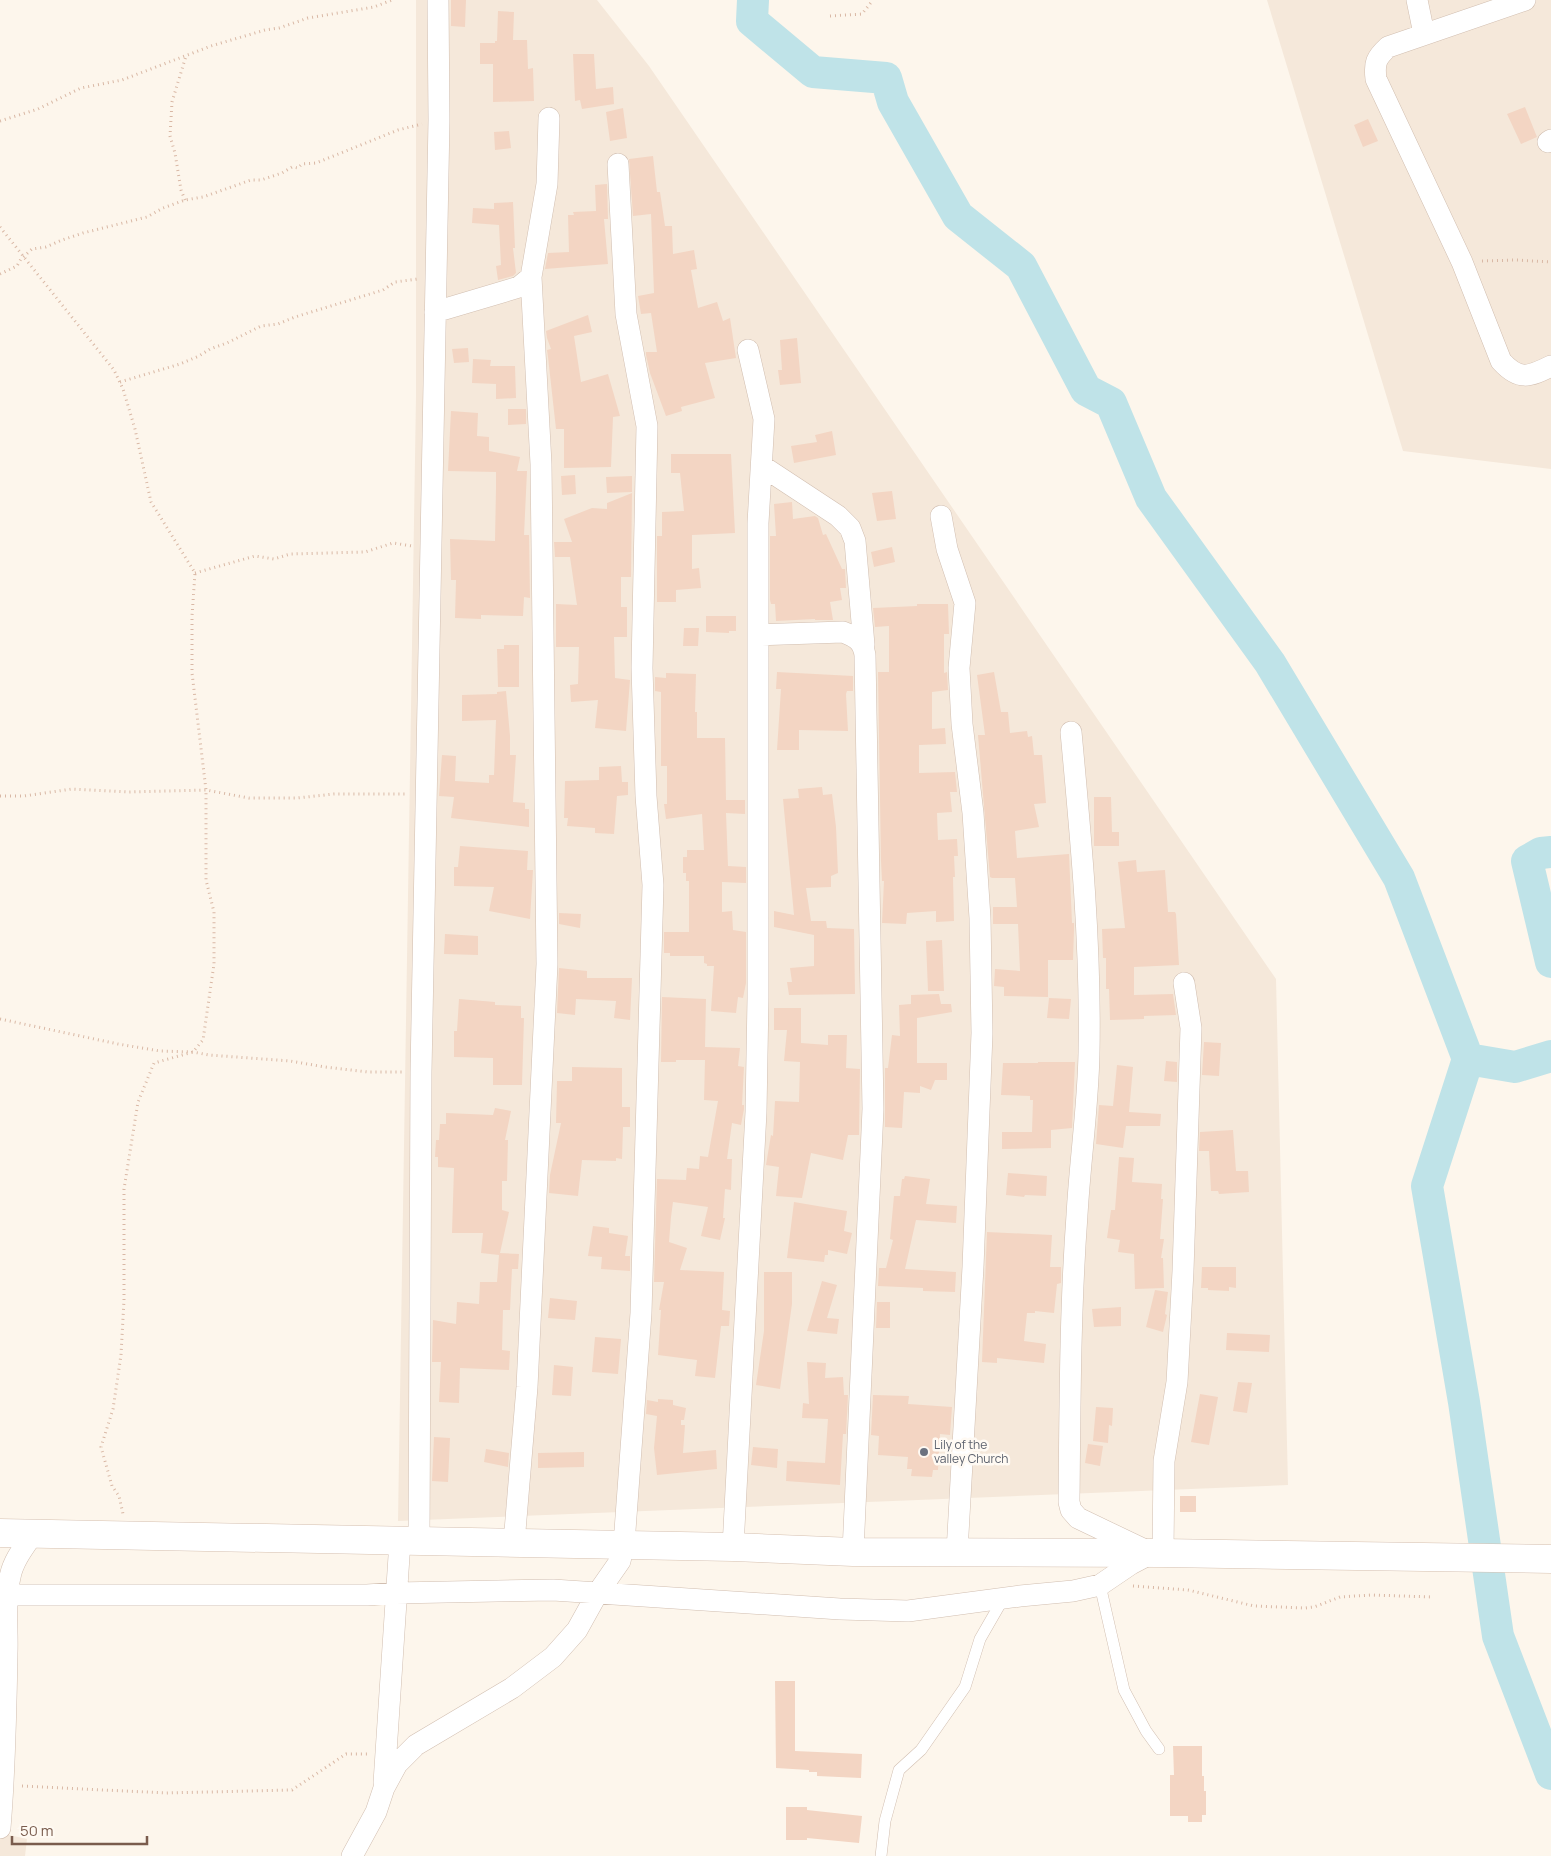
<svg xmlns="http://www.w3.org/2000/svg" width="1551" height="1856" viewBox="0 0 1551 1856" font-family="Manrope,sans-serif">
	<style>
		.residential { fill: #f5e8da }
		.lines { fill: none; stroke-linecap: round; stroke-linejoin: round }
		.river { stroke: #bfe3e8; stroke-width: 32 }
		.building { fill: #f3d5c3 }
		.service-casing { stroke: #d1beb0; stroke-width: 12 }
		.minor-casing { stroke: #d1beb0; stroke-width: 22 }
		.secondary-casing { stroke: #d6c0b0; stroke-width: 29 }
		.path { stroke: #d9b8a5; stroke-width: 3; stroke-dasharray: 1 4; stroke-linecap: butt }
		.service { stroke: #fff; stroke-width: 11 }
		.minor { stroke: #fff; stroke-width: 21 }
		.secondary { stroke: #fff; stroke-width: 28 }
		.worship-dot { fill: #6b7280; stroke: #fffaf3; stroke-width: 2 }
		.labels { text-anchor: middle; stroke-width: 5; stroke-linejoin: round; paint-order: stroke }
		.worship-label { font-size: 12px; fill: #5b616d; stroke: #fffaf3; text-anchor: start }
	</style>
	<rect width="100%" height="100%" fill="#fdf6ec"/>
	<path class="residential" d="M416,0H597L649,66L1276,979L1288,1485L398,1521L416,396Z
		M1267,0H1551V469L1403,451Z
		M0,1833L27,1839L25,1856H0Z"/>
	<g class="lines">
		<path class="river" d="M753,0L752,21L813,72L886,78L893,102L958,216L1021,266L1086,390L1111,403L1151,498L1270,663L1399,878L1468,1059L1427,1186L1464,1402L1498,1636L1551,1774
			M1551,852L1541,853L1527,861L1551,962
			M1468,1059L1515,1067L1551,1056"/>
	</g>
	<path class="building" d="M451,0H466L465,27L451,26Z
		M498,11L514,12L513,40H527L528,69L533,68L534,101L493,102V64H480V43H495V41H497Z
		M573,54H594L596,89L613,87L614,104L582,109L580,100L575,101Z
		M1525,107L1537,137L1521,144L1507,114Z
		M623,108L627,138L610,141L606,112Z
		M1368,119L1378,141L1363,147L1354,125Z
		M509,131L511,148L495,150L494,132Z
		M653,156L657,192H660L665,226H672L673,254L694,250L697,269L691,270L698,308L717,302L723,321L730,318L736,358L705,363L715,398L681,407L682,411L666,416L650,373L646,355V352H657L651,313L641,314L638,296L654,293L651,214L633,216L629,159Z
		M607,184L608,219H604L608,264L545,269L548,253L569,252L568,215H574L573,212L596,211L595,185Z
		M513,202L515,248H513L516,273L513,276L498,280L496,266L501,265L499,225L472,223L473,208L494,209V203Z
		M588,315L592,332L574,336L581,382L608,374L620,416L613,417L611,467L564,468V429H556L548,357L547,350L551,349L547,338L546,331Z
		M797,338L801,383L780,385L778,370H782L780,340Z
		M468,348L469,362L454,363L452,349Z
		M473,359L491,360L490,366H515L516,398L496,399V384L472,383Z
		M508,409H526V424L508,425Z
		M451,411L478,413L477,436L489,437V451L520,457L517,471H527L524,535H529L530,598L524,597L523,616L481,615V619L455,618L456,580H451L450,539L495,541L496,488V472L448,471Z
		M832,431L836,455L794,463L791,446L817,442L815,435Z
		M671,454H731L735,533L692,535V569L699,568L701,588L676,590V602H657V536H662V512L684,511L680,473H671Z
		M575,475L576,494L562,495L561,476Z
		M632,476V492L607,493L606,477Z
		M892,491L896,519L877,521L872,493Z
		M632,493L631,577H621V607H627V637H614L615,678L630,680L626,731L595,728L598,700L571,702L570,685L578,684L579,647H556V604L577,605L570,557H555L554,542H572L564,519L592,508L607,509V503Z
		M792,502L793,519L815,516L818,518L823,535L826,534L842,569H845L846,588H840L842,600L830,602L833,620H815V619L776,621L775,604H771L770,600V536H776L774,504Z
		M892,547L895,562L874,567L871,552Z
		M917,604H948L949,634H944V673L947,672L948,690L932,692V729L945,728L946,744L919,745V773L955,772L957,792H950L952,812L937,813L938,840L957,839L958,856H954L955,877H953L954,921L936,922V911L907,913L906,924L882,923L884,881H882L881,861L878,672H889V626L875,627L873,608L917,606Z
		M706,616H736V631H729V633L706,632Z
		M684,628H699L698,646H683Z
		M504,645H519V687H498L497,649H504Z
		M777,672L853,676V691H847L846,694L848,731L799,730V750H777L781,689H776Z
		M994,672L1001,712H1008L1010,733L1027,731L1028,737L1032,736L1034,755H1042L1046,803L1034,804L1039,827L1015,831L1017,858L1069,854L1072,923H1074V930L1073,960H1048V997L1004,996V987L994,986L995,969L1020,971L1018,924H993V907H1017L1015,878H992L990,877L978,735H985L977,675Z
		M666,673L696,674L695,712H697V738H725L726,800H745V814L726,813L728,866L746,867V883L722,882V912L732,911L733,930L746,932V983L743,998L738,997L736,1013L711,1011L714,966H707V964L704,963V956H670V953H664V932H689V881H686V873H683V857H687V850H704L702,814L666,819L664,804H667V766H661V692L655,691V677L666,678Z
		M506,691L510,736V755H516L513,802L525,803V809H529V827L451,818L454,797L439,796L442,755L456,756L455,781L489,783V775H494L496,720L462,721V695L497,694V692Z
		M621,766L622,782H628V795L617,796L614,834L595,833V828L567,826L568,818H564L565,781L599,780V767Z
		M822,787L823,795L832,794L836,827L838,873L831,876V887L806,888L811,921H826L827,928L854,929L855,994L789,995L787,982H792L790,968L814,966V935L774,927V911L794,915L783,799L799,798L798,789Z
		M1094,797H1111L1112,832H1119V846H1094Z
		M460,846L528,851L527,870H533L530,919L489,911L494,887L454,886V867H458Z
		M1136,860L1137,872L1165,870L1168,912H1175L1176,914L1179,965L1134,967V995L1173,994L1176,1015L1144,1016V1019L1110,1020L1109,989H1106V958H1103L1102,929L1125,928L1118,862Z
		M559,913L581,914L580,928L559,924Z
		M445,934L478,936V955L444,954Z
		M942,940L944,991H928L926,941Z
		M559,968L587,971V978H632L630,1020L614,1018L616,1001L576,999L575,1015L557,1013Z
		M939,994L941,1004H951L952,1012L917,1018V1063H947V1080H935L931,1090L920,1086V1093L904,1092L902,1128L885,1127V1068H888L892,1035L900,1036L899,1005L911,1004V995Z
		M662,997L706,999L705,1047L740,1048L738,1066L744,1067L742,1105H744V1109L741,1125L732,1123L727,1159H732L731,1190L725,1189L723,1218H725L720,1240L701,1236L708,1207L673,1202L671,1217L669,1242L687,1248L680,1270L724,1272L722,1310L730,1311L729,1326H721L715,1378L695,1376L697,1360L658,1355L661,1310H659L664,1282H654L657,1179L686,1180L687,1168L699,1169L700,1156L708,1157L718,1101L704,1100L705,1060H676V1062H661Z
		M1049,998L1071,999L1069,1019L1047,1018Z
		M459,999L495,1002V1005L521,1006V1018H524L522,1085H493V1058L454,1057V1031H457Z
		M774,1008H801V1043L828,1045V1035H847L846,1068L860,1069L859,1135H848L843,1160L811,1153L802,1198L776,1196L779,1167L766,1165L771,1135L773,1136L775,1101L799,1102L800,1062L784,1061L787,1030H774Z
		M1204,1042L1221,1043L1219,1076L1202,1075Z
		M1166,1061L1177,1062V1082L1164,1081Z
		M1038,1062H1075L1072,1128L1051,1130V1148L1002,1149V1132H1032L1033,1100H1030V1096L1001,1095L1003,1063H1038Z
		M1117,1065L1133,1067L1129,1112L1161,1114L1160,1126H1126L1123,1148L1096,1144L1099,1105L1113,1106Z
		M572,1067L622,1068V1107H630V1127H623L622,1159L616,1158V1161L582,1160L578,1196L549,1193L550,1175L561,1123H556L557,1081H572Z
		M495,1108L511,1111L505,1140H508L507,1181H502V1210L509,1212L500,1253L519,1254L518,1269H512L510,1310H503L502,1350L510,1351L509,1370L460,1368L459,1403L439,1402L441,1362H432L433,1320L456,1324L457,1302L479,1304L480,1282H497L499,1255L481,1253L483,1233H452L454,1168L438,1167V1157H435L436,1140H439L440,1124H446V1113L493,1115Z
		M1233,1130L1236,1171H1248L1249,1192L1219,1194L1218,1191H1211L1209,1151H1199L1200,1132Z
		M1119,1157L1134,1158L1132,1182L1162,1184L1161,1199H1163L1160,1239H1164L1161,1258H1163L1164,1288L1135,1289L1134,1254L1118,1252L1120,1240L1107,1238L1111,1210H1115Z
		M1008,1173L1047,1176L1046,1196L1025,1195L1024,1197L1006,1195Z
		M905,1176L930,1179L926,1204L957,1206L956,1223L916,1220L905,1269L956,1272L955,1292L923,1291V1288L878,1286L879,1268H886L893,1240L890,1239L894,1196H900L902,1179H904Z
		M794,1202L847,1211L844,1231L852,1233L847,1254L828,1250V1255H825L824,1262L787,1258Z
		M593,1226L609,1228V1233L628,1236L625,1256H630V1271L601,1269L602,1257L588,1256Z
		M987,1232L1052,1235L1050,1267H1061V1283L1057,1284L1054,1313L1035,1311V1313H1027L1024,1341L1046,1344L1044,1363L997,1358V1363L982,1362Z
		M1202,1267H1236V1288L1229,1287V1291L1208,1290V1288H1201Z
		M764,1272H792V1304L780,1389L756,1385L764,1331Z
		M822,1281L837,1285L827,1318L839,1319L837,1334L807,1331Z
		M1155,1290L1168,1292L1165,1314L1167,1315L1163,1332L1146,1327Z
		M550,1298L577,1301L575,1320L548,1318Z
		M877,1302H890V1328H876Z
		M1121,1307V1326L1094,1327L1092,1309Z
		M1227,1333L1270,1335L1269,1352L1226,1350Z
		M595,1337L621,1339L618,1374L592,1372Z
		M807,1362L826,1363L825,1378L843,1377L844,1395H848L846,1434H843L840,1485L786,1481L787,1461L825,1463L828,1419L802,1418L803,1403L809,1404Z
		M554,1365L573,1367L571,1396L552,1395Z
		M1238,1382L1252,1383L1247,1413L1233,1411Z
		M1200,1394L1218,1397L1209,1445L1191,1442Z
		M873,1395L909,1396L908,1404L952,1407L950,1435L940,1434L938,1470H933L932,1477L911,1476L912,1469H907L908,1457L878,1455L879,1436L871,1435Z
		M658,1399L673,1400V1405L686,1408L684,1420H681V1425H685L683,1453L716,1450L717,1469L657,1475L654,1448L657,1416L646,1414L647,1400L658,1402Z
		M1096,1407L1113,1408L1112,1426L1109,1425L1108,1443L1093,1441Z
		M434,1437L450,1438L448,1482L432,1481Z
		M1088,1444L1103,1446L1100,1466L1085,1463Z
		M753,1447L778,1449L777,1468L751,1465Z
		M486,1449L509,1453L508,1467L484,1462Z
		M584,1452V1467L538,1468V1453Z
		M1180,1496H1196V1512H1180Z
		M775,1681H795V1751L862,1754L861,1778L817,1776V1772H809V1770L776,1768Z
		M1173,1746H1202V1776H1204V1791H1206V1815H1202V1822H1188V1816H1170V1775H1174Z
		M786,1807H807V1810L862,1816L859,1843L807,1838V1840H786Z"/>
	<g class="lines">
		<defs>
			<path id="service" d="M1100,1585L1124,1690L1146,1731L1159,1749
				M881,1856L885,1821L899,1770L921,1750L965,1687L980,1639L1003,1599"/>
			<path id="minor" d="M1417,0L1424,34
				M1525,0L1388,47C1376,58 1374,63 1376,79L1462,262L1501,361C1519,381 1529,377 1551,366
				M1548,142L1551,140
				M435,312L519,287L531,277
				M762,466L838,516L850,528L855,541L864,645
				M941,516L947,549L965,603L959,668L962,724L973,813L980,918L982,1033L973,1267L957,1552
				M758,635L843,632C856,637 863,641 865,655L873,1109L853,1552
				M1071,732C1081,839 1091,944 1089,1053C1088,1107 1080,1161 1077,1215C1070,1310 1070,1406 1069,1502L1071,1510L1078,1518L1147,1551
				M419,1541L421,1072L439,120L438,0
				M514,1543L527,1387L547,964L541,464L531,277L547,184L549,118
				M733,1547L756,1112L758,998V523L764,419L748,350
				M1163,1553L1164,1461L1177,1382L1183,1271L1191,1028L1184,983
				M0,1595H367L396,1593L553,1590L840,1609L908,1611L1020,1596L1073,1591L1100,1585L1131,1564L1152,1553
				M384,1783L400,1541
				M0,1828C5,1770 6,1711 7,1653C8,1628 4,1601 10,1577C13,1561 24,1547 33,1534
				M352,1856L376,1812L384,1788L397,1764L416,1745L512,1688L553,1657L577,1630L597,1594L620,1561L624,1544L641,1313L653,885L646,796L642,668L647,426L626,314L618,164"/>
			<path id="secondary" d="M0,1533L733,1547L853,1552L1163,1553L1551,1559"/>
		</defs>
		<use href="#service" class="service-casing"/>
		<use href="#minor" class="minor-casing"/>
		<use href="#secondary" class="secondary-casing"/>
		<path class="path" d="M830,16L862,14L873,0
			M0,121L38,109L81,88L122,80L211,46L265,30L279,28L308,18L374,7L392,0
			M185,200L181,190L175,153L170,136L172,102L186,56
			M0,227L114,370L123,389L135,429L151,502L195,573L192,616V673L206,790V880L214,912V964L203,1040L193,1052L154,1063L138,1102L124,1189V1300L121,1355L113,1409L101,1447L112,1486L119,1496L123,1514
			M1482,261L1516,260L1551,262
			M0,274L17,266L21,259L32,249L46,247L62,240L83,233L147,217L163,208L185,200L203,197L251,180H261L282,173L292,167L298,168L302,164L316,163L398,130L422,124
			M120,382L180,364L199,356L210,349L227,343L261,326L278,324L295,317L383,290L395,282L418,279
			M195,573L255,556L274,559L290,554L365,552L393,543L412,546
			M0,796H24L72,789L129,792L206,790L249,798H297L334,794H408
			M0,1019L118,1044L160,1051L193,1052L209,1055L290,1061L325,1067L368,1072H402
			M1133,1586L1188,1590L1254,1606L1305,1608L1314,1607L1340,1597L1371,1595L1433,1597
			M22,1786L166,1793L292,1790L346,1754H367"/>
		<use href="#service" class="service"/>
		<use href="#minor" class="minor"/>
		<use href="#secondary" class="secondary"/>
	</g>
	<circle class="worship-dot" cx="924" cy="1452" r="5"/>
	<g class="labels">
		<g class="worship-label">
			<text x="934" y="1449">Lily of the<tspan x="934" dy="14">valley Church</tspan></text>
		</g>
	</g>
	<path d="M12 1836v8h135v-8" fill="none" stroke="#7a5c4d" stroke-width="2.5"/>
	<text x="20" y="1836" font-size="15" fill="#7a5c4d" stroke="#fffaf3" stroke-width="4" paint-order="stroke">50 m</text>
</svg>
